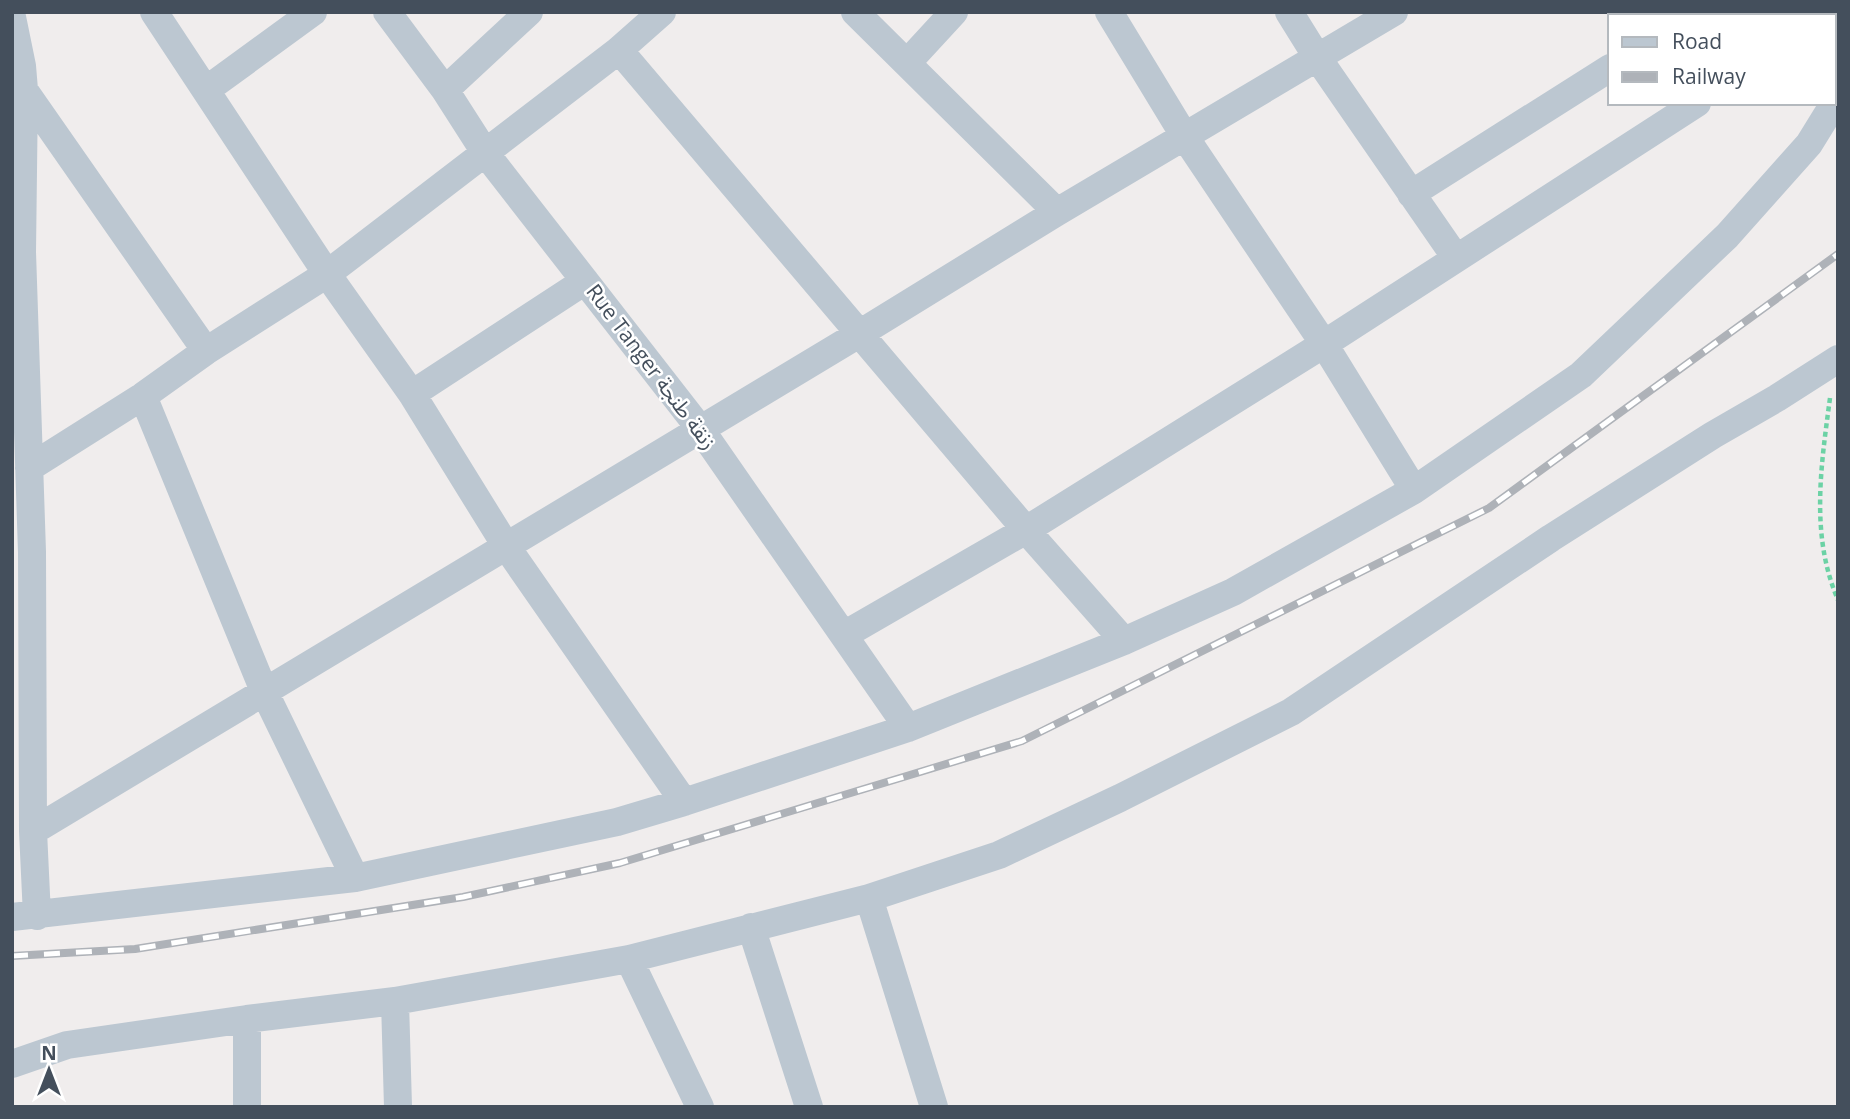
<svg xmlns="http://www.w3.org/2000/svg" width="1850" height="1119" viewBox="0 0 1850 1119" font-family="'Open Sans','Noto Sans Arabic',sans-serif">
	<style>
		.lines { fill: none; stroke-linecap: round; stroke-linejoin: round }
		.path { stroke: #6cd2a5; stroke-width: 4.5; stroke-dasharray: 5 3.5; stroke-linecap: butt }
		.street { stroke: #bcc7d1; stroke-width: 28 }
		.rail-casing { stroke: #aeb2b8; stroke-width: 8 }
		.rail { stroke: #fff; stroke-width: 5; stroke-dasharray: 16; stroke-linecap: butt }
		.labels { text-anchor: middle; stroke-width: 5; stroke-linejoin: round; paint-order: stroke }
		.street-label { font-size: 21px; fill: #444f5c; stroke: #fff }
	</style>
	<rect width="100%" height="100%" fill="#f0eded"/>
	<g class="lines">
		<path class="path" d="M1830,398C1821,466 1810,535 1838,600"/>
		<path class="street" d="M154,12L327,274L412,394L506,546L684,802
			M387,12L445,90L486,154L701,430L908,728
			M855,12L1057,212
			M1109,12L1185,137L1324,344L1414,490
			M1289,12L1317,57L1456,258
			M1754,12L1757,16
			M1693,16L1698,12
			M12,17L22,66L24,90L22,252L32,552L33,831L37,916
			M1834,21L1838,19
			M619,50L1026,530L1124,641
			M907,63L954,12
			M24,90L206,351
			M206,90L313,12
			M445,90L529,12
			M1411,194L1610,68
			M412,394L585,281
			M143,396L264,691L355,878
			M29,468L143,396L206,351L327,274L619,50L662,12
			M844,635L1026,530L1324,344L1697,103
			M33,831L859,334L1057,212L1394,12
			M869,898L934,1107
			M12,917L355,878L617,822L684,802L908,728L1124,641L1233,592L1414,490L1581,375L1727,236L1809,144L1838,97
			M751,927L809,1107
			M629,959L700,1107
			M395,1001L398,1107
			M247,1019V1107
			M12,1064L67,1045L247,1019L395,1001L629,959L869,898L999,855L1120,798L1291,712L1551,538L1713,435L1777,398L1838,359"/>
		<defs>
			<path id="rail" d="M12,956L135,949L463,897L620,863L1022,741L1489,508L1838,254"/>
		</defs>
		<use href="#rail" class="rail-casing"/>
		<use href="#rail" class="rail"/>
	</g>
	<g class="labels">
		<g class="street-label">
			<text transform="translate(651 367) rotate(53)" y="7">Rue Tanger زنقة طنجة</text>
		</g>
	</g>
	<rect width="1850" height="1119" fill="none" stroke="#444f5c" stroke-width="28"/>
	<rect x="1608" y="14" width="228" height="91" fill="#ffffff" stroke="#b4b9be" stroke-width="2"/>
	<rect x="1622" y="37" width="35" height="10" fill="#bcc7d1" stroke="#b4b9be" stroke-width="2"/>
	<text x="1672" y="49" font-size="21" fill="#444f5c">Road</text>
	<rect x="1622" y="72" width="35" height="10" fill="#aeb2b8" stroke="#b4b9be" stroke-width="2"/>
	<text x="1672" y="84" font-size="21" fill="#444f5c">Railway</text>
	<g transform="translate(49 1070)" stroke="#ffffff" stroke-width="5" paint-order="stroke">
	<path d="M0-5L12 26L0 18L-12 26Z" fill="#444f5c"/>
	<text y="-10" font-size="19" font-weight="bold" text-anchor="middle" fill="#444f5c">N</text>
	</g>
</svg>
